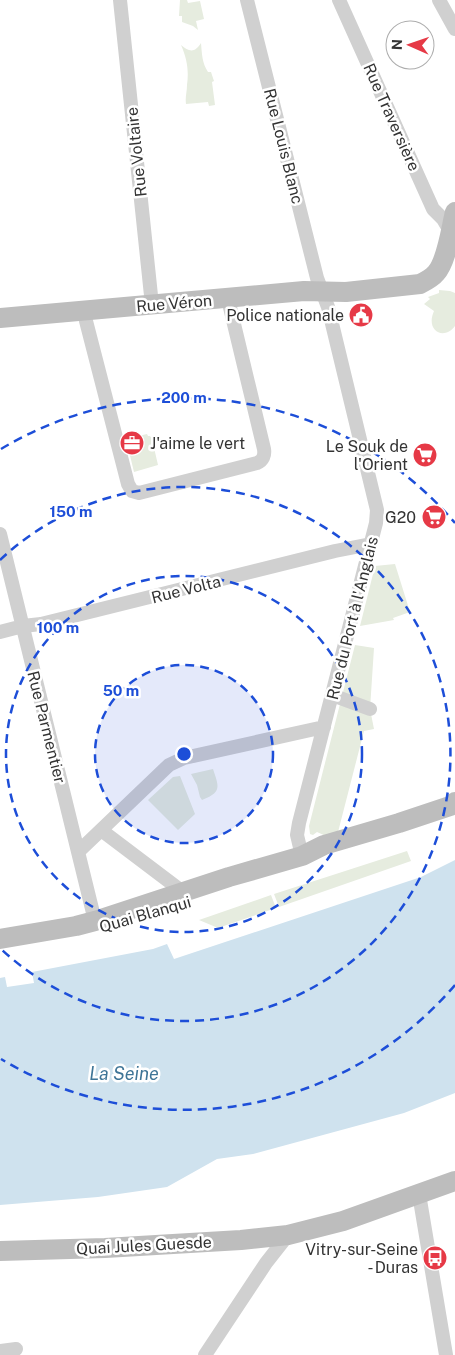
<svg xmlns="http://www.w3.org/2000/svg" width="455" height="1355" viewBox="0 0 455 1355" font-family="'Public Sans',sans-serif">
	<style>
		.green { fill: #e6ecdf }
		.water { fill: #cfe2ee }
		.lines { fill: none; stroke-linecap: round; stroke-linejoin: round }
		.street { stroke: #d0d0d0; stroke-width: 14 }
		.secondary { stroke: #bdbdbd; stroke-width: 20 }
		.ring { fill: none; stroke: #1d4ed8; stroke-width: 2.5; stroke-dasharray: 9 6 }
		.labels { text-anchor: middle; stroke-width: 5; stroke-linejoin: round; paint-order: stroke }
		.street-label { font-size: 16px; fill: #333; stroke: #fff }
		.poi-label { font-size: 16px; fill: #333; stroke: #fff; text-anchor: end }
		.water-label { font-size: 18px; font-style: italic; fill: #3f7597; stroke: #fff }
		.centre { fill: #1d4ed8; stroke: #fff; stroke-width: 2.5 }
		.ring-label { font-size: 15px; text-anchor: middle; font-weight: bold; fill: #1d4ed8; stroke: #fff; stroke-width: 5; stroke-linejoin: round; paint-order: stroke }
	</style>
	<rect width="100%" height="100%" fill="#fff"/>
	<path class="green" d="M180,0H187L188,3L200,1L204,19L196,21L198,30L193,26L182,22V16H179Z
		M201,43C202,54 202,63 208,72H211L214,81L212,82L215,105L209,106L208,102L186,104C185,97 187,92 187,85C189,70 187,59 181,45C189,52 195,53 201,43Z
		M439,290L450,291L455,293V326C444,341 425,331 434,311L424,304L430,299L428,297L439,293Z
		M147,434L148,436H150L152,439L158,465L134,472L126,439Z
		M395,564L410,612L393,618L394,620L360,626L375,566Z
		M355,645L374,648L370,709L374,729L364,731L337,836L328,837L317,832L313,835L310,834L309,826Z
		M213,769C219,787 222,792 202,800L200,797L197,785L191,774Z
		M180,776L195,814L178,830L148,800L173,777Z
		M407,851L411,861L279,907L274,894Z
		M271,895L276,908L218,928L199,920Z"/>
	<path class="water" d="M455,860V1093L404,1113L253,1154L217,1159L167,1187L98,1197L0,1205V978L5,977L7,987L34,983L32,972L153,949L167,944L174,959L421,877Z"/>
	<g class="lines">
		<path class="street" d="M120,0L152,305
			M247,0L317,278L328,307L377,510L376,523L299,823L297,835L302,856
			M339,0L433,209L443,219L450,231
			M439,0L455,29
			M85,312L86,321L128,484L132,491L139,493L257,463C263,461 265,455 264,449L228,299
			M0,534L95,921
			M0,632L23,626L41,624L335,551L371,544
			M332,695L370,709
			M101,830L183,892
			M78,852L169,765L184,758L324,727
			M419,1194L446,1355
			M0,1351L16,1349
			M205,1355L266,1263L288,1235"/>
		<path class="secondary" d="M0,318L304,291L346,292L420,284C426,281 432,278 436,273C447,261 451,228 455,212
			M0,939L76,926L95,921L229,877L302,856L324,845L399,823L450,806L455,802
			M0,1251L105,1248L241,1240L288,1235L343,1221L455,1181"/>
	</g>
	<circle cx="184" cy="754" r="89" fill="#1d4ed8" fill-opacity=".12"/>
	<g class="ring">
		<circle cx="184" cy="754" r="89"/>
		<circle cx="184" cy="754" r="178"/>
		<path d="M0 560A267 267 0 1 1 0 948"/>
		<path d="M455 985A356 356 0 0 1 1 1059M1 449A356 356 0 0 1 455 523"/>
	</g>
	<defs>
		<symbol id="civic-disc" viewBox="-11 -11 22 22"><circle r="9.5" fill="#e63946" stroke="#fff"/><path d="M-.6-6.5H3V-4.5H.6V-3L4-1V1h2V6H-6V1h2V-1L-.6-3ZM-1.2 2.5V6h2.4V2.5Z" fill="#fff"/></symbol>
		<symbol id="office-disc" viewBox="-11 -11 22 22"><circle r="9.5" fill="#e63946" stroke="#fff"/><path d="M-6-3h4V-5.5h4V-3h4V5H-6ZM-1-4.5V-3h2v-1.5ZM-6 0V1H6V0Z" fill="#fff"/></symbol>
		<symbol id="supermarket-disc" viewBox="-11 -11 22 22"><circle r="9.5" fill="#e63946" stroke="#fff"/><path d="M-6-5.5h2.5l.6 2H6L4.5 2H-2.5L-4.4-4H-6ZM-1.5 3.2a1.3 1.3 0 1 0 .1 0ZM3 3.2a1.3 1.3 0 1 0 .1 0Z" fill="#fff"/></symbol>
		<symbol id="bus-disc" viewBox="-11 -11 22 22"><circle r="9.5" fill="#e63946" stroke="#fff"/><path d="M-5-6H5V4H4V6H2V4H-2V6H-4V4H-5ZM-3.5-4V0h7V-4ZM-3.5 1.2v1.5H-2V1.2ZM2 1.2v1.5H3.5V1.2Z" fill="#fff"/></symbol>
	</defs>
	<g fill-rule="evenodd">
		<use href="#civic-disc" x="347" y="301" width="28" height="28"/>
		<use href="#office-disc" x="118" y="429" width="28" height="28"/>
		<use href="#supermarket-disc" x="411" y="441" width="28" height="28"/>
		<use href="#supermarket-disc" x="420" y="503" width="28" height="28"/>
		<use href="#bus-disc" x="421" y="1244" width="28" height="28"/>
	</g>
	<g class="labels">
		<g class="street-label">
			<text transform="translate(392 117) rotate(66)" y="6">Rue Traversière</text>
			<text transform="translate(284 146) rotate(76)" y="6">Rue Louis Blanc</text>
			<text transform="translate(136 152) rotate(-96)" y="6">Rue Voltaire</text>
			<text transform="translate(174 303) rotate(-5)" y="6">Rue Véron</text>
			<text transform="translate(186 589) rotate(-14)" y="6">Rue Volta</text>
			<text transform="translate(352 618) rotate(-76)" y="6">Rue du Port à l'Anglais</text>
			<text transform="translate(47 727) rotate(76)" y="6">Rue Parmentier</text>
			<text transform="translate(145 914) rotate(-16)" y="6">Quai Blanqui</text>
			<text transform="translate(144 1245) rotate(-3)" y="6">Quai Jules Guesde</text>
		</g>
		<g class="poi-label">
			<text x="344" y="321">Police nationale</text>
			<text x="150" y="449" text-anchor="start">J'aime le vert</text>
			<text x="408" y="452">Le Souk de<tspan x="408" dy="18">l'Orient</tspan></text>
			<text x="416" y="523">G20</text>
			<text x="418" y="1255">Vitry-sur-Seine<tspan x="418" dy="18">- Duras</tspan></text>
		</g>
		<g class="water-label">
			<text x="124" y="1080">La Seine</text>
		</g>
	</g>
	<circle cx="184" cy="754" r="8" class="centre"/>
	<g class="ring-label">
		<text x="184" y="403">200 m</text>
		<text x="71" y="517">150 m</text>
		<text x="58" y="633">100 m</text>
		<text x="121" y="696">50 m</text>
	</g>
	<g transform="translate(410 45) rotate(272)"><circle r="24" fill="#ffffff" stroke="#adadad"/>
	<path d="M0-4L9 19L0 12L-9 19Z" fill="#e63946"/>
	<text y="-8" font-size="14" font-weight="bold" text-anchor="middle" fill="#333333">N</text>
	</g>
</svg>
